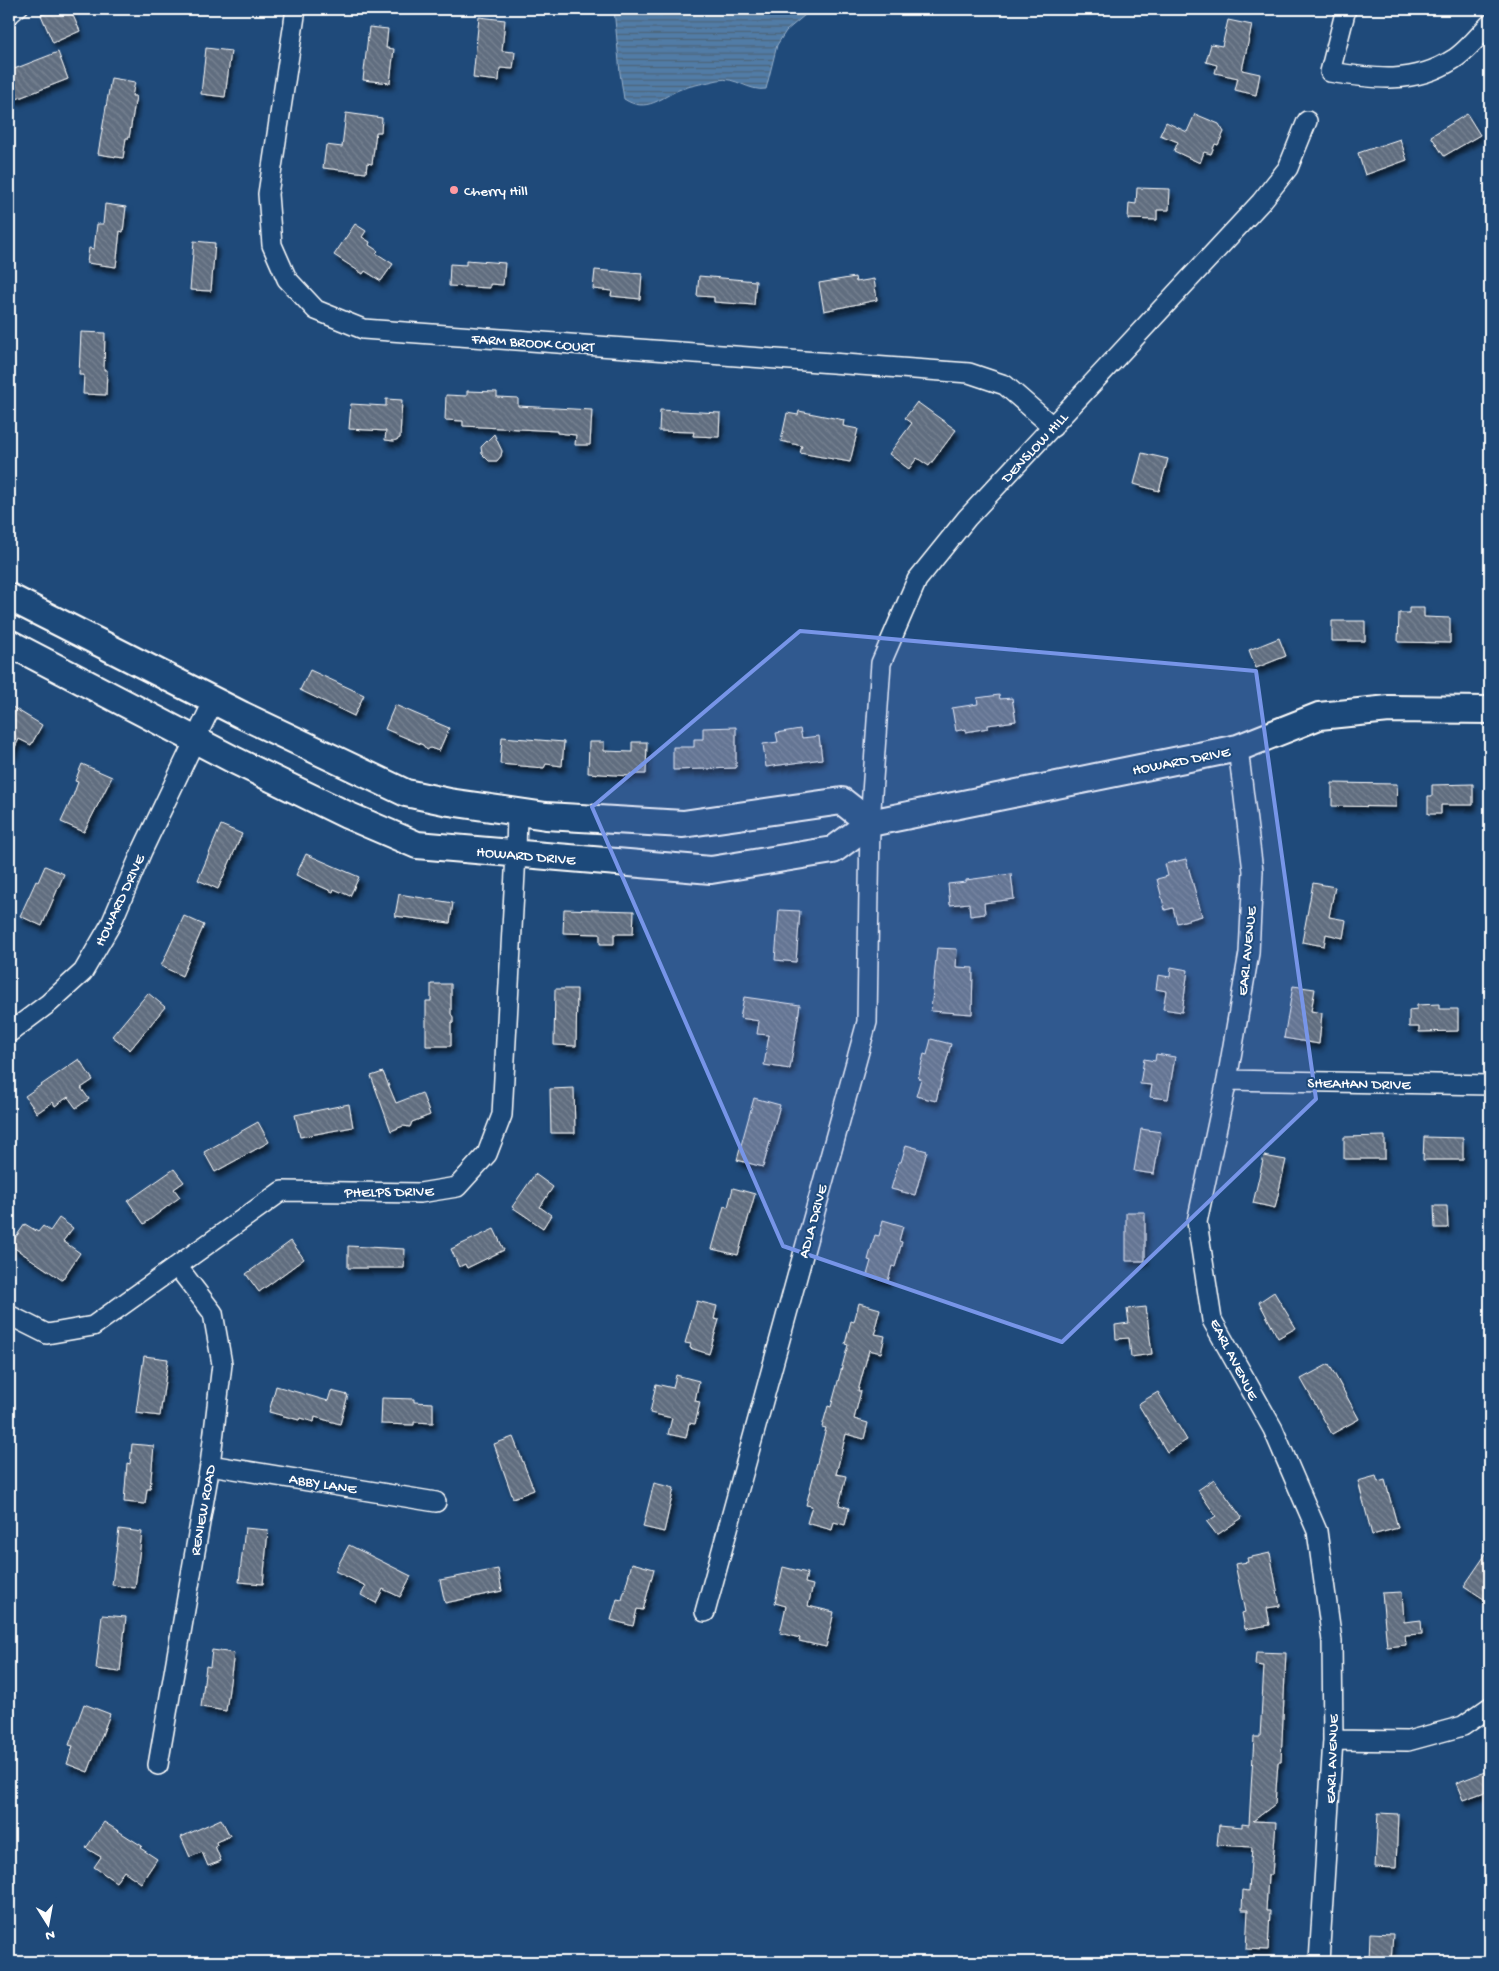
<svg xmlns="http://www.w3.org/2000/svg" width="1499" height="1971" viewBox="0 0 1499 1971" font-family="'Gochi Hand',sans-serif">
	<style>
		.water { fill: url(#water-rules); stroke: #97b0ca }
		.building { fill: url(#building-back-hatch); stroke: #fff; filter: url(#shadow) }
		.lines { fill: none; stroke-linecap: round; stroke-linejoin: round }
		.lane-casing { stroke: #fff; stroke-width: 12 }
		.street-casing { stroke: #fff; stroke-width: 22 }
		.secondary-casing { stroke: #fff; stroke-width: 30 }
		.lane { stroke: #1f4a7a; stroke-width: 9 }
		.street { stroke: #1f4a7a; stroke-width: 19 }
		.secondary { stroke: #1f4a7a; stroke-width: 26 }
		.marked { fill: #7795e8; fill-opacity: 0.2; stroke: #7795e8; stroke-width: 4; stroke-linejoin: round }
		.poi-dot { fill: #ff9aa2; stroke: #1f4a7a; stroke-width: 2 }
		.labels { text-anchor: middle; stroke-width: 4; stroke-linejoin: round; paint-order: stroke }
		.poi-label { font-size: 15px; fill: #fff; stroke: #1f4a7a; text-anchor: start }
		.street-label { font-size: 15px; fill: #fff; stroke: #1f4a7a }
	</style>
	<defs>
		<pattern id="water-rules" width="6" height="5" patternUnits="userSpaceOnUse" patternTransform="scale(1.25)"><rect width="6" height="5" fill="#517ba6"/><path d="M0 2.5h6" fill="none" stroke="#4e6479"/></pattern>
		<pattern id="building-back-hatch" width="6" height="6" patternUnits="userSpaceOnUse" patternTransform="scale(1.25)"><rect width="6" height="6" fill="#606d7f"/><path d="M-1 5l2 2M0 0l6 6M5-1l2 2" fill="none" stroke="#788392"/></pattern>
		<filter id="shadow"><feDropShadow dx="3" dy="5.5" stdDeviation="2.5" flood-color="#0009"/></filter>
	</defs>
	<rect width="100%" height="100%" fill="#1f4a7a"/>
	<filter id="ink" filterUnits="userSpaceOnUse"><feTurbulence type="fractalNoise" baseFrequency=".02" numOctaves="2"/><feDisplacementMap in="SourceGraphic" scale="10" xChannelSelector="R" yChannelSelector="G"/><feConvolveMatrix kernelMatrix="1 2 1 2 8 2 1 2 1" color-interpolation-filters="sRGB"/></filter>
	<g filter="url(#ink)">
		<path class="water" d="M614,9H812L786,31L777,45L766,89C749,92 735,76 718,80C706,83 693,85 681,89C661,97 647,114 624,99L620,73Z"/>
		<path class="building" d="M56,9H70L80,31L53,43L41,15Z
			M479,17L505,20L502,51L515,52L513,69L500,68L499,81L473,78Z
			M1228,20L1252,25L1242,70L1260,74L1256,95L1235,90L1238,78L1215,73L1217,65L1206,62L1211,44L1222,46Z
			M369,27L388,29L386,48L394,49L390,83L363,80Z
			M206,48L231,51L225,97L201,94Z
			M58,52L68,79L14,100L9,85V71Z
			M111,78L135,82L132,96H136L129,138H126L123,158L98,154Z
			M346,113L382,118L381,132H376L372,164L367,163L366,173L323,168L326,145L342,147Z
			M1195,114L1219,124L1224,132L1218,145L1215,144L1211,154L1204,152L1200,163L1174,151L1178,142L1160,135L1166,122L1187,132Z
			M1467,114L1480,135L1444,156L1431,136Z
			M1400,139L1407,160L1365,175L1358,153Z
			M1137,188L1170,189L1169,210H1157V220L1128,219L1129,203L1136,204Z
			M105,204L126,207L123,232L120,231L116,267L87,263L89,248L94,249L97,224H103Z
			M355,224L366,231L362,237L370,242L369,245L378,251L376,253L393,264L381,281L365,271L363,274L334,255Z
			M194,241L215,243L211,291L190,290Z
			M466,260L505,263L503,285L490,284V288L449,286L450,264L466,265Z
			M595,270L642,274L640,299L611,296L612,291L593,289Z
			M699,276L756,281L754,305L714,302V297L697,296Z
			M855,277L856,282L874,279L877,300L824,311L819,283Z
			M81,332L105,333L104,370H107L106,395L83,394L84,375H79Z
			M467,391L497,392V397L518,398V406L592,410L590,445H575L576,435L557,433V431L463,426V421L445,420L446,395L467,396Z
			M386,399L402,400L400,438L394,441L385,440L386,431L349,429L351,404L386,406Z
			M917,402L956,430L929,466L917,458L909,469L889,454L912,423L905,418Z
			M660,410L720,413L719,437L693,436L694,432L659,431Z
			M799,411L844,420L843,426L858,429L850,462L800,453L802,446L781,441L787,413L798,415Z
			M494,434L502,451L501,456L497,461H489L482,454L481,447Z
			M1142,453L1168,459L1159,491L1134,484Z
			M1409,608H1424V617L1450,618V643L1398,642L1399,613H1409Z
			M1332,621H1365V641H1332Z
			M1279,638L1286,656L1256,668L1249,650Z
			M310,670L364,695L354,716L300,690Z
			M999,695L1000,699L1012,698L1016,721L988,725V728L966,732V729L956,731L952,708L978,704L977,698Z
			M9,705L42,725L31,745L19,739L9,759Z
			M395,705L449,728L439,751L430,748L427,750L423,745L385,729Z
			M736,727V768L673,770V747H694V739H703V728Z
			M800,729L802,738L819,736L822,759L766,767L763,744L778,742L776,733Z
			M502,737L564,742L562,766L546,764L544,768L500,764Z
			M589,742H604V751L632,752V742H647L646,774H630L629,776L588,773Z
			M82,764L112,777L84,832L61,822L73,796L78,782L75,781Z
			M1332,783L1397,784L1396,807L1332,806Z
			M1473,784V805H1441V814H1428V796H1432V785Z
			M221,825L242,834L218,889L198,880Z
			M306,854L359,877L350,896L334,889L333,892L296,875Z
			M1186,859L1202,916L1177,923L1173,908L1165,910L1157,879L1168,876L1165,864Z
			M45,866L64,874L42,926L20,916L36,881L38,882Z
			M1011,874L1014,899L984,903L985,914L970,916L969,903L950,905L948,884L966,882V880Z
			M1313,883L1335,887L1329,917L1346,920L1343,938L1326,934L1324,946L1302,942Z
			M399,894L453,903L450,923L395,916Z
			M564,909L634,911L633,934H614V944H600V934L563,933Z
			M779,910L800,911L796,962L775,960Z
			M184,916L204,925L182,976L161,966Z
			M937,948L957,949L956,967L973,968L972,1014L931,1011Z
			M1171,967L1188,970L1182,1012L1163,1009L1166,991L1156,989L1158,975L1170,977Z
			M431,984H451V1014L453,1017V1023L451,1024V1046H426V1001H431Z
			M1293,986L1315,989L1311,1011L1322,1013L1319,1044L1284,1038Z
			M555,989H577L576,1046L554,1045Z
			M148,993L165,1007L130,1050L112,1036Z
			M744,997L800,1005L790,1069L764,1065L769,1035L757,1034L759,1021L740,1018Z
			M1439,1004V1009H1458V1031L1419,1032V1027H1409V1010L1417,1009V1005Z
			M931,1039L951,1044L936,1101L916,1096L921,1079L918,1078L924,1054L927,1055Z
			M1156,1054L1175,1057L1168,1099L1150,1097L1152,1085L1140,1084L1144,1059L1155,1061Z
			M79,1059L93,1080L81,1088L89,1099L76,1108L68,1097L55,1106L53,1102L37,1113L25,1096Z
			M383,1072L396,1103L422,1093L430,1115L412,1122L410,1127L403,1126L391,1131L371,1076Z
			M574,1088L575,1133H551L550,1089Z
			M754,1098L780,1105L763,1167L737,1160Z
			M349,1104L353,1127L300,1137L295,1115Z
			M258,1122L269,1142L215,1172L204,1152Z
			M1141,1129L1161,1132L1154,1174L1134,1171Z
			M1385,1136V1159H1344V1137Z
			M1424,1137L1463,1138V1160H1423Z
			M906,1145L927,1151L915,1195L891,1189L899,1162H901Z
			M1264,1156L1286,1160L1275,1208L1253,1203Z
			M174,1169L184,1182L174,1189L180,1197L144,1224L128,1201Z
			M535,1174L553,1187L540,1207L551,1215L543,1228L512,1207Z
			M733,1188L755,1194L738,1255L712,1249L724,1206L728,1207Z
			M1434,1206H1447L1448,1228H1435Z
			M1126,1212H1145V1261H1126Z
			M59,1218L73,1228L63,1241L80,1253L62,1280L10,1245L25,1224L38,1232L43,1226L50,1231Z
			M883,1220L903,1226L899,1241L902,1242L895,1267L892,1266L888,1281L867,1275L871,1261L868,1260L875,1235L879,1236Z
			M494,1229L504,1250L467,1268L465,1264L459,1267L451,1249Z
			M291,1241L304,1259L259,1292L246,1274Z
			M348,1246L405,1249L404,1268H348Z
			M1274,1292L1296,1328L1278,1338L1259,1302Z
			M697,1301L717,1306L714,1319L719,1320L709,1354L690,1348L691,1344L685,1343Z
			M859,1303L880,1309L875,1328L877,1329L875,1334L885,1336L881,1353L869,1350L858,1391H861L854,1419L868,1423L864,1439L846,1434L836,1474L846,1476L839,1505L849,1508L845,1525L834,1522L832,1530L807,1523L812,1506L806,1505L826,1428L822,1427L828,1406L831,1407L848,1345L845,1344L851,1321L854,1322Z
			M1146,1307L1152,1354L1131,1357L1129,1338L1116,1339L1115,1325L1129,1323L1127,1309Z
			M144,1356L168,1359L160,1416L136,1413Z
			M1329,1364L1359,1419L1332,1434L1301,1379Z
			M676,1375L699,1381L695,1401L700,1402L695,1424L689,1423L686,1438L668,1434L672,1418L650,1413L656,1384L673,1388Z
			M276,1386L328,1401L331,1391L348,1395L340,1424L315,1417L314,1422L300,1418L299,1420L269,1412Z
			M1158,1392L1187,1440L1167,1452L1138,1404Z
			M382,1398L414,1399V1402L433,1403V1423L414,1422V1425L381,1424Z
			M513,1437L534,1490L513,1498L494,1444Z
			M132,1444L154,1446L150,1489H147L145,1504L124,1502L127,1463L130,1464Z
			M1376,1476L1378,1482L1385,1480L1398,1528L1372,1535L1358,1481Z
			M1214,1479L1242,1518L1217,1535L1207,1522L1216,1516L1198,1490Z
			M654,1483L674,1488L664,1532L643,1527Z
			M245,1528L268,1530L263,1584L239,1582Z
			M119,1529L142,1532L135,1588L112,1585Z
			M349,1545L411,1576L400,1597L383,1589L376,1603L361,1595L366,1586L335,1571Z
			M1490,1548V1603L1464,1586Z
			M1270,1553L1280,1606L1267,1608L1270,1625L1245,1629L1242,1613L1245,1612L1235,1564L1248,1562L1247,1558Z
			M632,1563L654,1569L643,1610L637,1609L633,1626L611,1620L617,1599L622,1600Z
			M783,1567L807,1573L805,1583L813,1585L808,1606L834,1612L826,1647L799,1641L800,1638L780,1633L786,1606L775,1603Z
			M498,1569L502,1591L445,1603L440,1580Z
			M1402,1592L1404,1622L1421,1620L1422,1634L1405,1635L1406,1645L1387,1647L1382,1593Z
			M102,1615L126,1617L120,1672L96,1669Z
			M212,1650L234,1653L226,1711L201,1707L206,1666L210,1667Z
			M1256,1652L1286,1653L1281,1762H1278L1275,1804L1253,1821L1276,1822L1272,1875H1268L1266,1911H1270L1268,1950L1246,1949L1248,1910H1242L1243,1890L1249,1891L1252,1847L1217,1845L1219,1825L1242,1827V1824L1249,1825L1254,1737H1260L1264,1666L1255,1665Z
			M84,1704L110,1714L88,1772L67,1764L73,1746L69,1745Z
			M1490,1770V1790L1463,1800L1456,1783Z
			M1378,1813L1398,1814L1396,1868L1375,1867Z
			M221,1819L230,1836L216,1842L217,1845L215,1846L221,1861L208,1866L202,1852L190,1857L181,1837Z
			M104,1822L142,1846L140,1848L157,1859L141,1883L124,1871L116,1882L94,1867L101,1857L86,1848Z
			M1370,1933L1393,1934L1391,1962H1369Z"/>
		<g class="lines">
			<defs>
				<path id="lane" d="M9,21L23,9"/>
				<path id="street" d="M296,9L268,194L272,245L287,279L316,310L363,329L969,373L1005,385L1053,427
					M1346,9L1330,72C1374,79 1414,85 1454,59C1467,51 1479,35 1490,24
					M1238,748L1253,871L1249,953L1227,1080L1197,1222L1212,1320L1273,1429L1317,1531L1332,1641L1333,1740L1319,1962
					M9,1033L49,1003L83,972L111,924L142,851L214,700
					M1227,1080L1490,1085
					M9,1315L47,1334L93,1326L282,1191L420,1193L457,1187L487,1154L502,1115L516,854L517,812
					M210,1465L436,1502
					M705,1612L867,1022L870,823L881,663L917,580L967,518L1261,202L1288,168L1307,121
					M1333,1740L1408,1741L1463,1726L1490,1707
					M158,1765L210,1465L222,1364L213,1313L177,1266"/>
				<path id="secondary" d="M9,597L242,715L406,793L449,802L546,816L683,824L842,801L870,823
					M9,643L236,761L347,815L417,845L711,870L833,850L870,823L1238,748L1319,716L1389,709L1490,710"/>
			</defs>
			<use href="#lane" class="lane-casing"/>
			<use href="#street" class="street-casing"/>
			<use href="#secondary" class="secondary-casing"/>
			<use href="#lane" class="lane"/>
			<use href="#street" class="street"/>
			<use href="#secondary" class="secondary"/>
		</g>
	</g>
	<path class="marked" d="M800,631L1256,671L1316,1099L1062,1342L783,1246L592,807Z"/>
	<circle class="poi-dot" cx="454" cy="190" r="5"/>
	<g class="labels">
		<g class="poi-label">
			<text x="464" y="195">Cherry Hill</text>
		</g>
		<g class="street-label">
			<text transform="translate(533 342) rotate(4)" y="5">FARM BROOK COURT</text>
			<text transform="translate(1034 447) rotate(-47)" y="5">DENSLOW HILL</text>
			<text transform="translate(1181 760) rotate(-11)" y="5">HOWARD DRIVE</text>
			<text transform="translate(526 855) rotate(5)" y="5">HOWARD DRIVE</text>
			<text transform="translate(119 900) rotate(-65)" y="5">HOWARD DRIVE</text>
			<text transform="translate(1246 951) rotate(-84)" y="5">EARL AVENUE</text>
			<text transform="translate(1359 1083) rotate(1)" y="5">SHEAHAN DRIVE</text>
			<text transform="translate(389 1191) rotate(-1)" y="5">PHELPS DRIVE</text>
			<text transform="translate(812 1221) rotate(-75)" y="5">ADLA DRIVE</text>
			<text transform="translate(1235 1359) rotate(63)" y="5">EARL AVENUE</text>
			<text transform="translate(323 1483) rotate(9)" y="5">ABBY LANE</text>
			<text transform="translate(202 1510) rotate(-80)" y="5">RENIEW ROAD</text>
			<text transform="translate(1331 1759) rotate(-88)" y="5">EARL AVENUE</text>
		</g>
	</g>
	<rect width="1499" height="1971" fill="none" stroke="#1f4a7a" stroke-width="30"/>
	<rect x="15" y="15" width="1469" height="1941" fill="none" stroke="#fff" stroke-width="2" filter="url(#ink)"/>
	<g transform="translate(48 1924) rotate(169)" stroke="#1f4a7a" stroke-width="4" paint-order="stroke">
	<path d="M0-4L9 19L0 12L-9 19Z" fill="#ffffff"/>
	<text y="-8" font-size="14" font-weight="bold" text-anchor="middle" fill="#ffffff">N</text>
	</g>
</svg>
